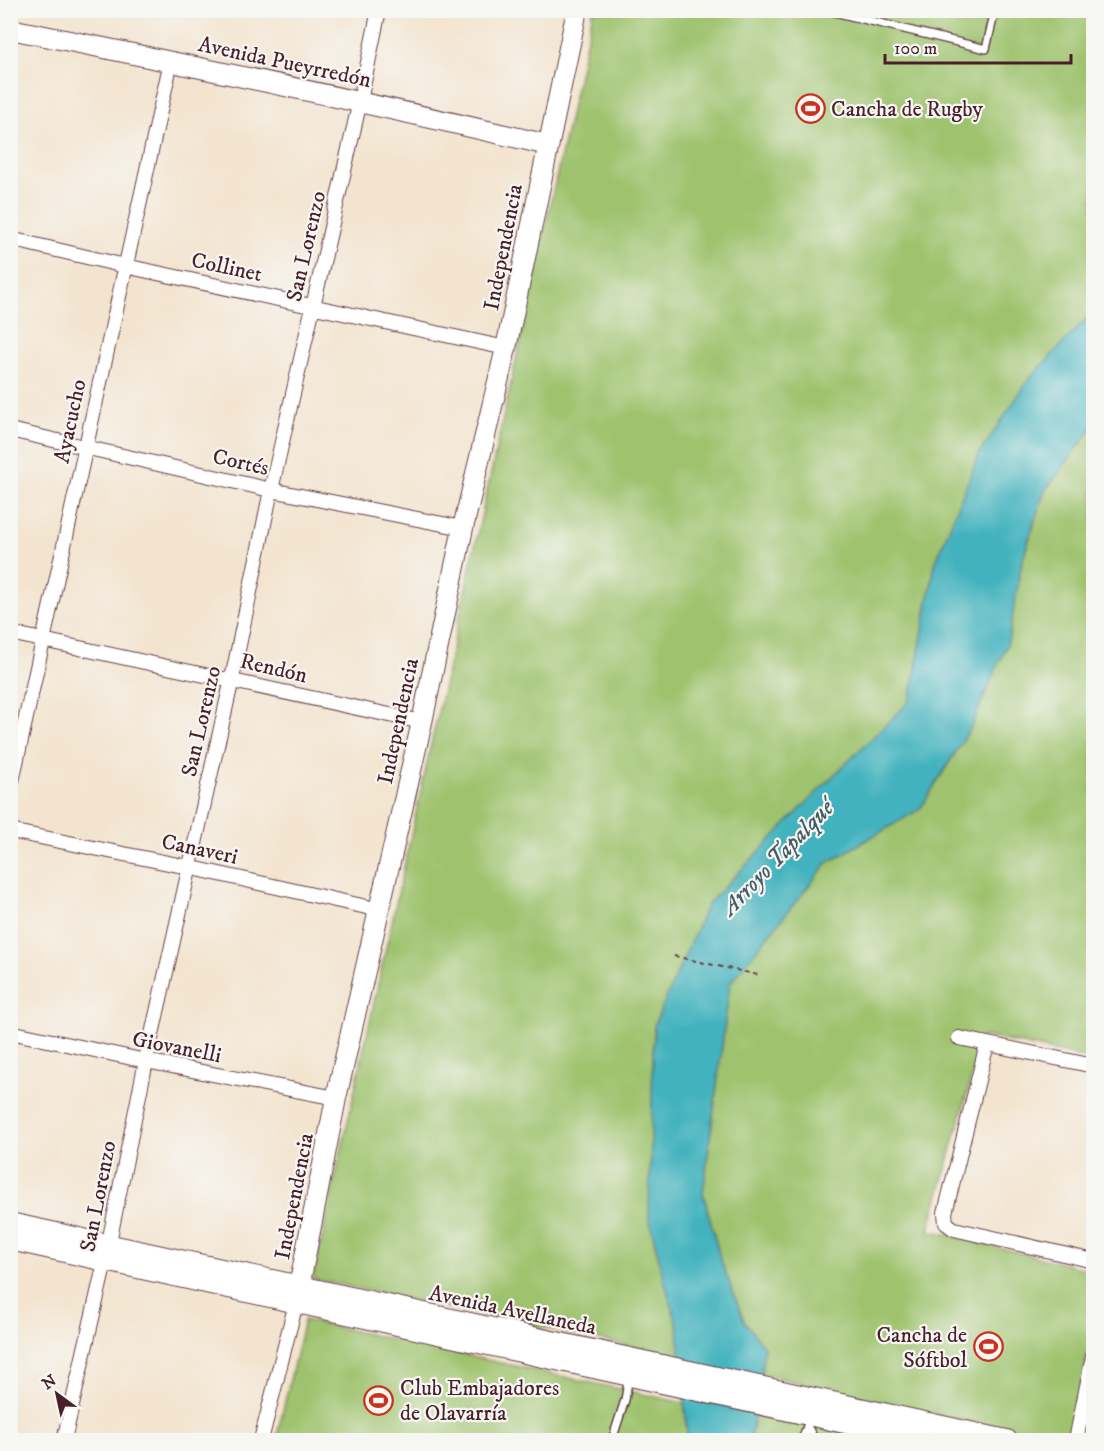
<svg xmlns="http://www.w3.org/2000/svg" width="1104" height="1451" viewBox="0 0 1104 1451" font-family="'IM FELL DW Pica',serif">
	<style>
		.green { fill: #9ec26d; stroke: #74704c; stroke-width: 1.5 }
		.water { fill: #43b2be; stroke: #466874; stroke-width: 1.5 }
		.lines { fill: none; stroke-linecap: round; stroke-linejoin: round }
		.lane-casing { stroke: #633d44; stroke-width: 10 }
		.street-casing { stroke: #633d44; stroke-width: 16 }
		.secondary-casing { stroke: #633d44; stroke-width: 22 }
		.path { stroke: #633d44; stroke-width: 2; stroke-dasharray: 4.5 4.5; stroke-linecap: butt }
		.lane { stroke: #fff; stroke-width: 7 }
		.street { stroke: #fff; stroke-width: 14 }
		.secondary { stroke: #fff; stroke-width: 20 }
		.labels { text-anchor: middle; stroke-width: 4.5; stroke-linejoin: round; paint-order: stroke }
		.street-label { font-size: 22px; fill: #4a1f2b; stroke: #f6f6f2 }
		.poi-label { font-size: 22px; fill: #4a1f2b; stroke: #f6f6f2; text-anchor: start }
		.water-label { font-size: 24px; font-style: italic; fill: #475a66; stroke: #f6f6f2 }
	</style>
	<rect width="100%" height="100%" fill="#f6f6f2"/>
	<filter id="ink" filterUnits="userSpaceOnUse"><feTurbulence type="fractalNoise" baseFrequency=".0167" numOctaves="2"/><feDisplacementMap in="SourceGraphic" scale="12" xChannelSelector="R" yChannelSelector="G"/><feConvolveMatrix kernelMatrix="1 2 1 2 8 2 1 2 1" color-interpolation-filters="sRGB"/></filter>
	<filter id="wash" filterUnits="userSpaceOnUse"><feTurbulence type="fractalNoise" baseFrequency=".008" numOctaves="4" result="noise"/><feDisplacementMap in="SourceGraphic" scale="24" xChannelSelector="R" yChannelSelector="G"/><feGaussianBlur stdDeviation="1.35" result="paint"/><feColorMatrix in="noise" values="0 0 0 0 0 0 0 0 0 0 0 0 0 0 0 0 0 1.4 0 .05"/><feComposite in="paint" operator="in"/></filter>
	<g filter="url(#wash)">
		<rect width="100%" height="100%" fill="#f3e4cf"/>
		<path class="green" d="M593,11H1093V312L1030,378L935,564L910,701L823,786L665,1005L654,1026L649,1217L662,1272L678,1327L681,1357L313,1279Z
			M1093,427V1059L983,1036L929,1230L1093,1271V1327L1071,1440H1048L761,1374L764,1347L744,1321L720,1258L703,1193L730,983L827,863L920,809L970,729L1044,492Z
			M304,1320L684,1403L687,1432L685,1440H276Z
			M755,1413L870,1437L869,1440H750Z"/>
		<path class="water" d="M1093,312V427L1044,492L1022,561L1008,642L970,729L920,809L827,863L730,983L703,1193L720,1258L744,1321L764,1347L760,1386L750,1440H685L687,1432L678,1327L662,1272L649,1217L654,1026L707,905L823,786L910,701L935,564L979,454L1030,378Z"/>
	</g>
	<g filter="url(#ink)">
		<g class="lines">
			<defs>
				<path id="lane" d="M826,10L986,49L995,10
					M612,1440L625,1400L629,1376
					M802,1440L807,1426L815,1440"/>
				<path id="street" d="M10,239L125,266L506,348
					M10,430L271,490L463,528
					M10,633L422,722
					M10,790L171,61
					M10,831L188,867L380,910
					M10,1032L146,1061L336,1098
					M959,1038L1094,1066
					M987,1044L945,1213L946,1223L954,1229L1094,1261
					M10,1440H13
					M64,1440L105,1262L146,1061L232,679L271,490L360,101L379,10
					M261,1440L296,1303
					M1076,1440L1094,1352"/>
				<path id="secondary" d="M10,29C190,65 369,103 548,145
					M10,1223L1007,1440
					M10,1240L922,1440
					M296,1303L336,1098L422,722L463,528L506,348L577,10"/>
			</defs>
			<use href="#lane" class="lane-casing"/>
			<use href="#street" class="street-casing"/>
			<use href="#secondary" class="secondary-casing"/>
			<path class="path" d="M674,956L758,975"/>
			<use href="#lane" class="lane"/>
			<use href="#street" class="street"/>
			<use href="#secondary" class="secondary"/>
		</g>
	</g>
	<defs>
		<symbol id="stadium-ring" viewBox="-11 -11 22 22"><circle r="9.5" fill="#f6f6f2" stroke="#c8321e" stroke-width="1.5"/><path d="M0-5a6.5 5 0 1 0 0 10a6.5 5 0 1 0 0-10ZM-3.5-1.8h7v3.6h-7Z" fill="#c8321e"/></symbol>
	</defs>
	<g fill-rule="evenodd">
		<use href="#stadium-ring" x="794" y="92" width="33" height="33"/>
		<use href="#stadium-ring" x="972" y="1330" width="33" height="33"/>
		<use href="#stadium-ring" x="362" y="1384" width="33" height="33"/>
	</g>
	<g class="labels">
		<g class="street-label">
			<text transform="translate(285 61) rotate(12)" y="8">Avenida Pueyrredón</text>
			<text transform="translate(305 246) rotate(-77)" y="8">San Lorenzo</text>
			<text transform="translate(502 247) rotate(-79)" y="8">Independencia</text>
			<text transform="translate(227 266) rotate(12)" y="8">Collinet</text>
			<text transform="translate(69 421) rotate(-78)" y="8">Ayacucho</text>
			<text transform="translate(241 461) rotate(13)" y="8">Cortés</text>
			<text transform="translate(274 667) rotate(13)" y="8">Rendón</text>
			<text transform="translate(200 721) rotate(-77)" y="8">San Lorenzo</text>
			<text transform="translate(397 721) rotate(-78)" y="8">Independencia</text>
			<text transform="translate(200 848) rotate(12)" y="8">Canaveri</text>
			<text transform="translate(177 1046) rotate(11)" y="8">Giovanelli</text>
			<text transform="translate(97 1196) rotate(-79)" y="8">San Lorenzo</text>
			<text transform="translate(293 1196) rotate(-79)" y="8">Independencia</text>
			<text transform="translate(513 1309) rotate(12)" y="8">Avenida Avellaneda</text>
		</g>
		<g class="poi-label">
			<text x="831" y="116">Cancha de Rugby</text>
			<text x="967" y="1342" text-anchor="end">Cancha de<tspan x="967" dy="25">Sóftbol</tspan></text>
			<text x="400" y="1395">Club Embajadores<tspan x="400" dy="25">de Olavarría</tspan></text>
		</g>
		<g class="water-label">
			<text transform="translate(777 857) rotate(-46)" y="8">Arroyo Tapalqué</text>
		</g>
	</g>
	<rect width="1104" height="1451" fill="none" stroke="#f6f6f2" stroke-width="36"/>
	<g transform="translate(57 1394) rotate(327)" stroke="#f6f6f2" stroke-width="4.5" paint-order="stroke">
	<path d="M0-4.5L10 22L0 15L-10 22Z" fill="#4a1f2b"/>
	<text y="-9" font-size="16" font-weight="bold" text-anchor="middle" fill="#4a1f2b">N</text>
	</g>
	<path d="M885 54v9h186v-9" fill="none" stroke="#4a1f2b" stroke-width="3"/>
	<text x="894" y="54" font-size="18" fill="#4a1f2b" stroke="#f6f6f2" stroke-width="4.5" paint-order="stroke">100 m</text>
</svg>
